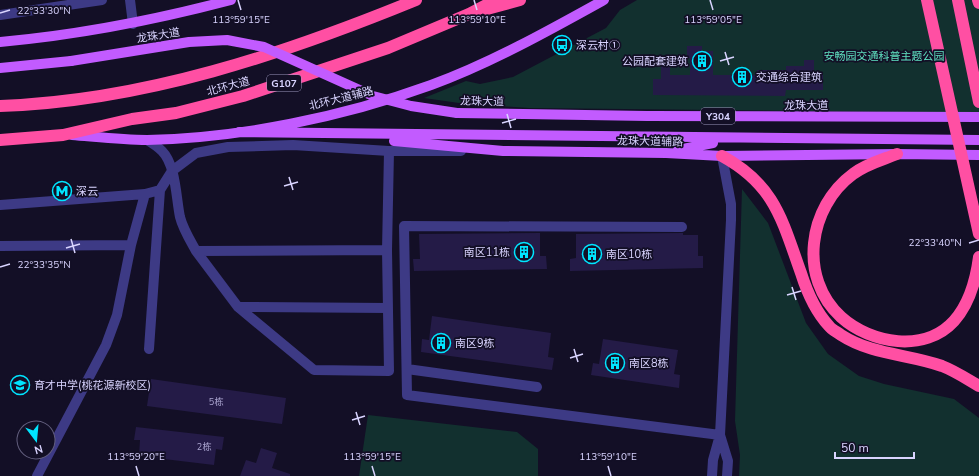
<svg xmlns="http://www.w3.org/2000/svg" width="979" height="476" viewBox="0 0 979 476" font-family="'Nunito Sans','Noto Sans SC',sans-serif">
	<style>
		.green { fill: #12302f }
		.building { fill: #241b47 }
		.lines { fill: none; stroke-linecap: round; stroke-linejoin: round }
		.minor { stroke: #3d3a85; stroke-width: 10 }
		.major { stroke: #c25bff; stroke-width: 10 }
		.highway { stroke: #ff4fa3; stroke-width: 12 }
		.major-bridge { stroke: #c25bff; stroke-width: 10 }
		.highway-bridge { stroke: #ff4fa3; stroke-width: 12 }
		.ticks { fill: none; stroke: #d9d4ff; stroke-width: 1.5 }
		.labels { text-anchor: middle; stroke-width: 3.5; stroke-linejoin: round; paint-order: stroke }
		.number-label { font-size: 9px; fill: #aca6d1 }
		.shield { fill: #130f26; stroke: #9e99be; stroke-width: 1 }
		.shield-label { font-size: 10px; font-weight: bold; fill: #d9d4ff }
		.street-label { font-size: 11px; fill: #d9d4ff; stroke: #130f26 }
		.poi-label { font-size: 11px; fill: #d9d4ff; stroke: #130f26; text-anchor: start }
		.park-label { font-size: 11px; fill: #5fe0c0; stroke: #130f26 }
		.ticks-label { font-size: 10px; text-anchor: middle; fill: #d9d4ff; stroke: #130f26; stroke-width: 3.5; stroke-linejoin: round; paint-order: stroke }
	</style>
	<rect width="100%" height="100%" fill="#130f26"/>
	<path class="green" d="M637,0H979V113L529,108L459,103L424,98L466,81L480,84L513,77L606,28L620,10Z
		M742,189L768,223L806,323L828,354L859,376L884,384L954,399L979,418V476H739L740,455L735,421Z
		M368,415L517,432L538,449V476H359Z"/>
	<path class="building" d="M687,46H702V51H713V75H757V70H786V66H804V60H814V75H823V90H786L785,96L653,95V79H661V59H670V75H690V58H687Z
		M540,233V256H546L547,269L414,271L413,259H420L419,234Z
		M683,233V235H698V256H703V268L570,271V259L576,258V234Z
		M432,316L551,333L548,357L554,358L552,370L421,352L422,339L429,340Z
		M603,339L678,350L674,374L680,375L679,388L591,375L593,363L599,364Z
		M151,379L286,398L282,424L147,406Z
		M136,427L224,437L222,450L216,449L214,465L139,456L140,440H134Z
		M261,448L277,453L272,468L290,474V476H240L246,460L256,463Z"/>
	<g class="lines">
		<path class="minor" d="M130,0L133,24
			M0,15L102,0
			M147,140C152,143 158,147 162,151C176,165 176,198 180,217C183,229 190,240 196,251L387,250L389,151
			M0,205L145,194L160,190L172,171L196,153L228,147L293,145L389,151H461
			M682,227L404,226L407,395L720,435
			M0,246L131,245
			M196,251L238,307L314,370L389,371L387,250
			M238,307L388,308
			M149,349L160,190
			M407,369L537,387
			M720,435L728,461L727,476
			M37,476L106,345L117,315L131,245L145,194
			M712,476L713,460L720,435L731,220V204L722,156"/>
		<path class="major" d="M0,42C79,35 155,20 231,0
			M0,68L71,61
			M457,113L647,116L979,117
			M239,132L979,140
			M72,135C97,137 123,140 147,140C240,138 343,117 431,85C489,64 550,30 604,0
			M394,141L503,151L666,153L722,156L897,154L979,155
			M678,150L713,143"/>
		<path class="highway" d="M958,0L979,102
			M978,0L979,3
			M487,9L520,0
			M0,106C144,101 284,54 416,0
			M0,140L63,135L132,119L176,113L243,96L388,48L469,14L496,0
			M897,154C882,160 866,164 853,174C808,207 798,278 841,317C871,344 925,353 954,321C970,303 976,280 979,257
			M722,156C775,185 782,220 801,273C807,292 815,311 829,326C832,330 837,332 841,335C872,355 908,354 942,366C955,371 967,379 979,386"/>
		<path class="major-bridge" d="M71,61L189,42L227,40L264,47L373,96L411,106L457,113"/>
		<path class="highway-bridge" d="M927,0L979,234"/>
	</g>
	<path class="ticks" d="M238,0L241,10M474,0L477,10M710,0L713,10M0,13L10,10M725,52L729,65M720,61L734,57M507,114L511,128M502,123L516,119M289,177L293,190M284,186L298,182M71,239L75,253M969,243L979,240M66,248L80,244M0,267L10,264M792,287L796,300M787,295L801,291M574,349L578,362M570,358L583,354M356,412L360,425M352,420L365,416M136,466L139,476M372,466L375,476M608,466L611,476"/>
	<defs>
		<symbol id="bus-ring" viewBox="-11 -11 22 22"><circle r="9.5" fill="#130f26" stroke="#00e5ff" stroke-width="1.5"/><path d="M-5-6H5V4H4V6H2V4H-2V6H-4V4H-5ZM-3.5-4V0h7V-4ZM-3.5 1.2v1.5H-2V1.2ZM2 1.2v1.5H3.5V1.2Z" fill="#00e5ff"/></symbol>
		<symbol id="building-ring" viewBox="-11 -11 22 22"><circle r="9.5" fill="#130f26" stroke="#00e5ff" stroke-width="1.5"/><path d="M-4-6H4V6H1V3H-1V6H-4ZM-2.5-4.3h1.7v1.8h-1.7ZM.8-4.3h1.7v1.8H.8ZM-2.5-1h1.7V.8h-1.7ZM.8-1h1.7V.8H.8Z" fill="#00e5ff"/></symbol>
		<symbol id="metro-ring" viewBox="-11 -11 22 22"><circle r="9.5" fill="#130f26" stroke="#00e5ff" stroke-width="1.5"/><path d="M-5.5 5V-5H-3L0 0L3-5H5.5V5H3V-.5L0 4L-3-.5V5Z" fill="#00e5ff"/></symbol>
		<symbol id="school-ring" viewBox="-11 -11 22 22"><circle r="9.5" fill="#130f26" stroke="#00e5ff" stroke-width="1.5"/><path d="M0-5L7-2L0 1L-7-2ZM-4 1L0 2.5L4 1V4Q0 6-4 4Z" fill="#00e5ff"/></symbol>
	</defs>
	<g fill-rule="evenodd">
		<use href="#bus-ring" x="551" y="34" width="22" height="22"/>
		<use href="#building-ring" x="691" y="50" width="22" height="22"/>
		<use href="#building-ring" x="731" y="66" width="22" height="22"/>
		<use href="#metro-ring" x="51" y="180" width="22" height="22"/>
		<use href="#building-ring" x="513" y="241" width="22" height="22"/>
		<use href="#building-ring" x="581" y="243" width="22" height="22"/>
		<use href="#building-ring" x="430" y="332" width="22" height="22"/>
		<use href="#building-ring" x="604" y="352" width="22" height="22"/>
		<use href="#school-ring" x="9" y="374" width="22" height="22"/>
	</g>
	<g class="labels">
		<g class="number-label">
			<text x="216" y="405">5栋</text>
			<text x="204" y="450">2栋</text>
		</g>
		<g class="shield">
			<rect x="267" y="75" width="34" height="16" rx="3"/>
			<rect x="701" y="108" width="34" height="16" rx="3"/>
		</g>
		<g class="shield-label">
			<text x="284" y="87">G107</text>
			<text x="718" y="120">Y304</text>
		</g>
		<g class="street-label">
			<text transform="translate(158 35) rotate(-9)" y="4">龙珠大道</text>
			<text transform="translate(228 86) rotate(-15)" y="4">北环大道</text>
			<text transform="translate(341 98) rotate(-14)" y="4">北环大道辅路</text>
			<text transform="translate(482 101) rotate(1)" y="4">龙珠大道</text>
			<text x="806" y="109">龙珠大道</text>
			<text transform="translate(650 141) rotate(1)" y="4">龙珠大道辅路</text>
		</g>
		<g class="poi-label">
			<text x="576" y="49">深云村①</text>
			<text x="688" y="65" text-anchor="end">公园配套建筑</text>
			<text x="756" y="81">交通综合建筑</text>
			<text x="76" y="195">深云</text>
			<text x="510" y="256" text-anchor="end">南区11栋</text>
			<text x="606" y="258">南区10栋</text>
			<text x="455" y="347">南区9栋</text>
			<text x="629" y="367">南区8栋</text>
			<text x="34" y="389">育才中学(桃花源新校区)</text>
		</g>
		<g class="park-label">
			<text x="884" y="60">安畅园交通科普主题公园</text>
		</g>
	</g>
	<g class="ticks-label">
		<text x="44" y="14">22°33'30"N</text>
		<text x="241" y="23">113°59'15"E</text>
		<text x="477" y="23">113°59'10"E</text>
		<text x="713" y="23">113°59'05"E</text>
		<text x="935" y="246">22°33'40"N</text>
		<text x="44" y="268">22°33'35"N</text>
		<text x="608" y="460">113°59'10"E</text>
		<text x="136" y="460">113°59'20"E</text>
		<text x="372" y="460">113°59'15"E</text>
	</g>
	<g transform="translate(36 440) rotate(164)"><circle r="19" fill="#130f26" stroke="#625e7d"/>
	<path d="M0-3L7 15L0 10L-7 15Z" fill="#00e5ff"/>
	<text y="-6" font-size="11" font-weight="bold" text-anchor="middle" fill="#d9d4ff">N</text>
	</g>
	<path d="M835 452v6h79v-6" fill="none" stroke="#d9d4ff" stroke-width="2"/>
	<text x="841" y="452" font-size="12" fill="#d9d4ff" stroke="#130f26" stroke-width="3" paint-order="stroke">50 m</text>
</svg>
